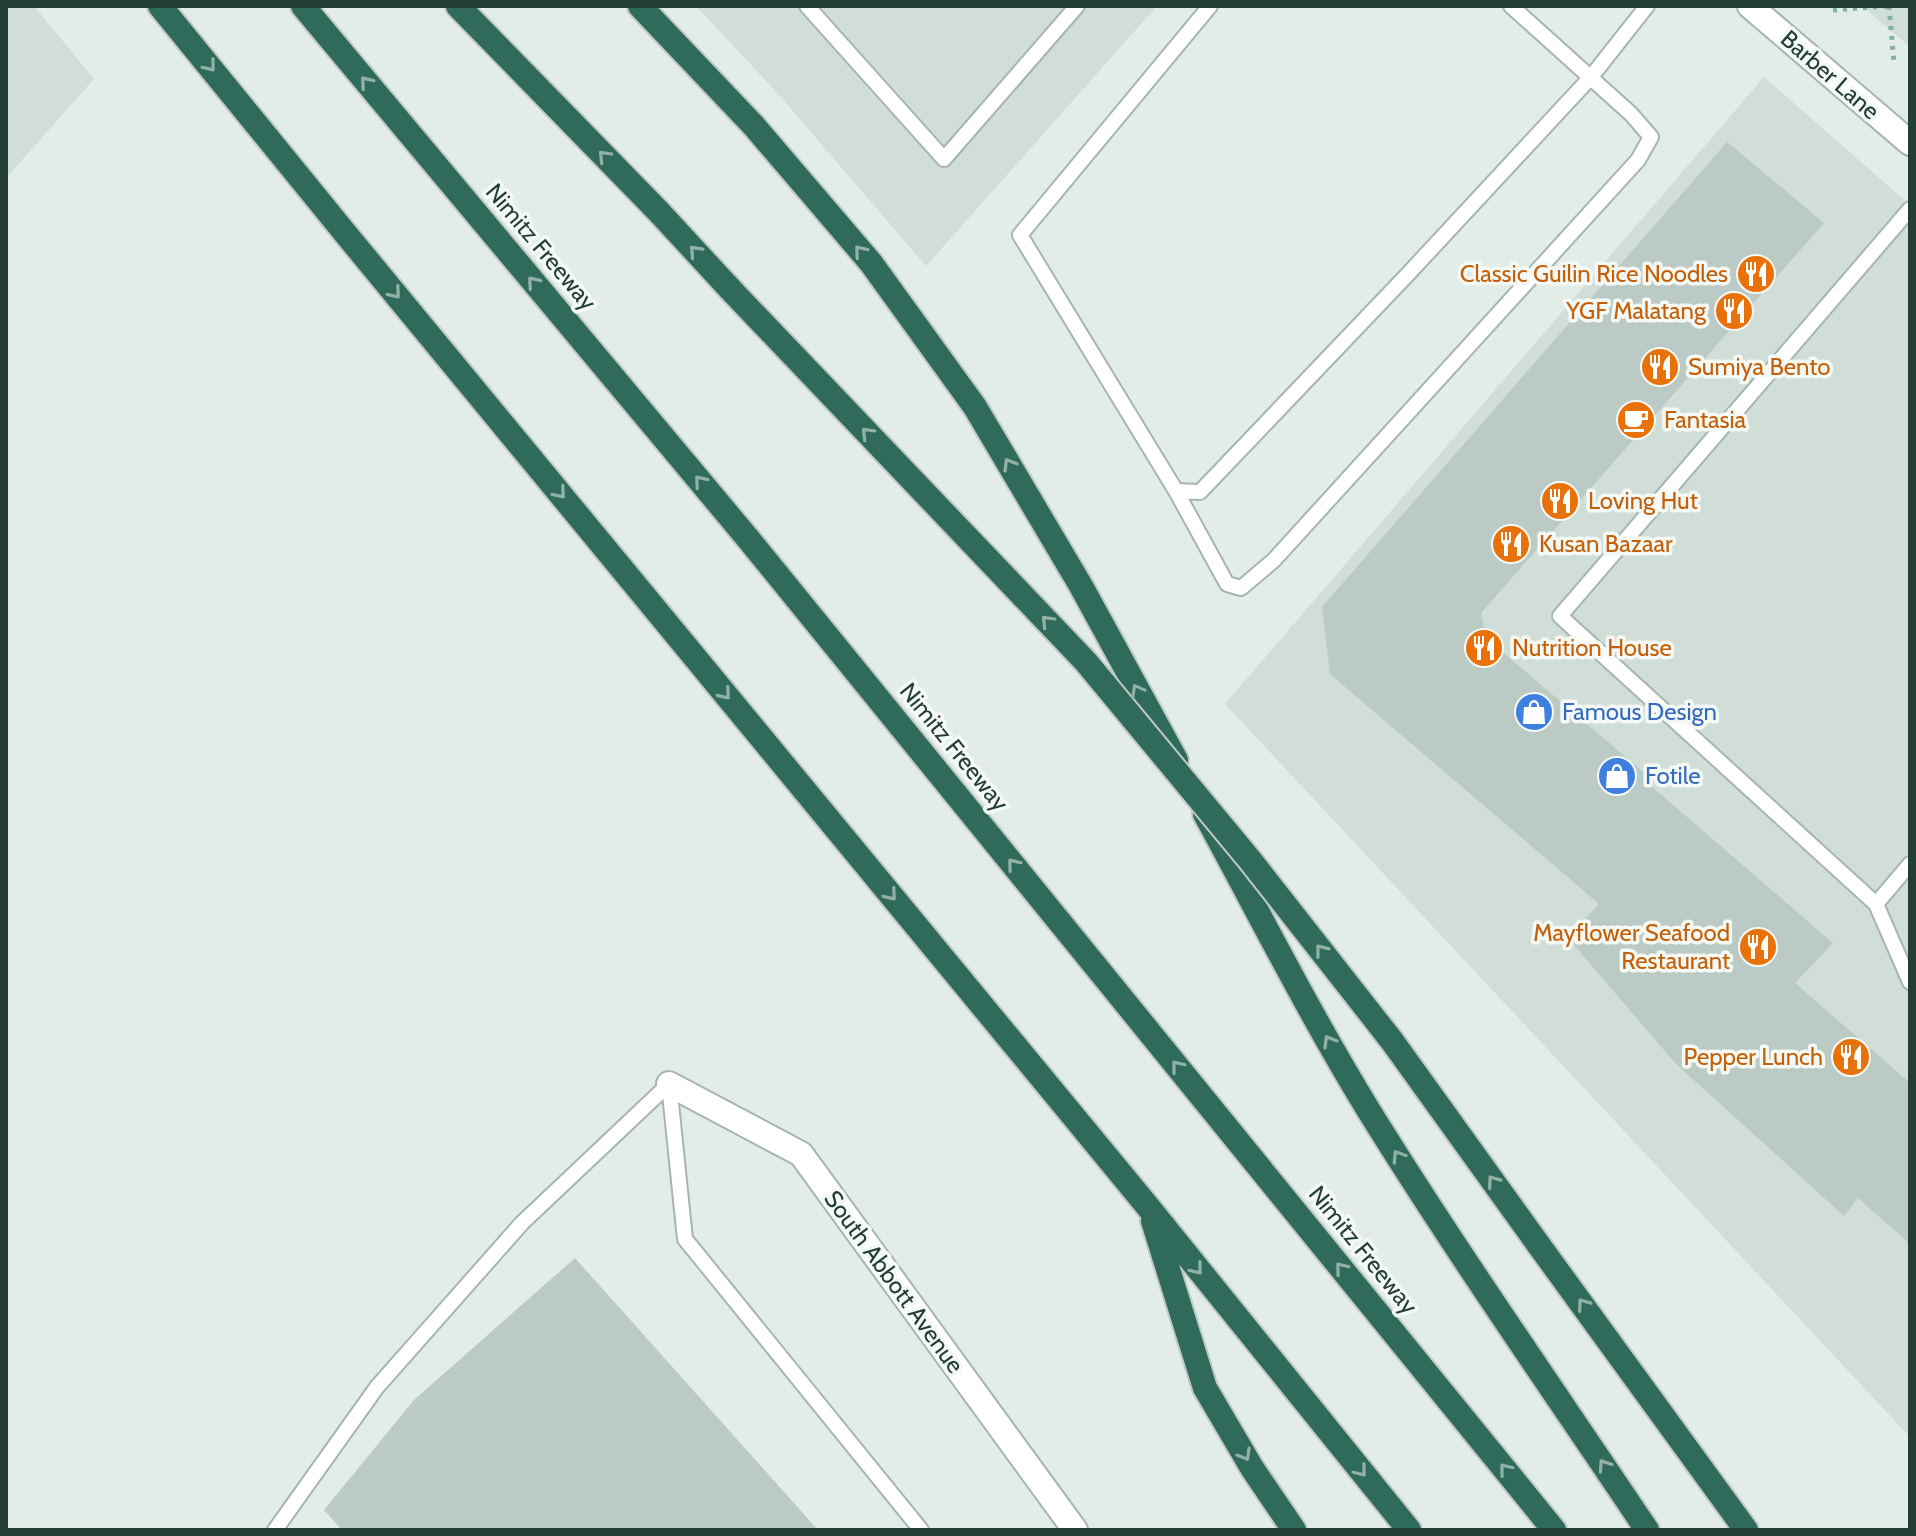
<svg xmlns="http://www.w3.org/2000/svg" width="1916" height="1536" viewBox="0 0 1916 1536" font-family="Cabin,sans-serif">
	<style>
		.built { fill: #d1ddd7 }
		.building { fill: #bbcac4 }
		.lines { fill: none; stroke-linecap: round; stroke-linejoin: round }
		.service-casing { stroke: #a6b5af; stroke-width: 18 }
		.minor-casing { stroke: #a6b5af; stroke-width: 28 }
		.tertiary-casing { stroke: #a6b5af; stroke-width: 28 }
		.motorway-casing { stroke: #c1c9c6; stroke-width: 28 }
		.path { stroke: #84b0a0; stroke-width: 5; stroke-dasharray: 4 6; stroke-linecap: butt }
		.service { stroke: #fff; stroke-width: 14 }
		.minor { stroke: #fff; stroke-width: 24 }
		.tertiary { stroke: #fff; stroke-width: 24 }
		.motorway { stroke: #2f6a5a; stroke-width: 24 }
		.motorway-bridge-casing { stroke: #c1c9c6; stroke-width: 28; stroke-linecap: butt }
		.motorway-bridge { stroke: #2f6a5a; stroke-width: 24 }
		.oneway { stroke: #92b2a8 }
		.labels { text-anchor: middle; stroke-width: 7; stroke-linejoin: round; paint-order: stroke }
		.street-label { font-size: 24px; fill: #233e35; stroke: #f4f9f6 }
		.food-label { font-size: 24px; fill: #c56008; stroke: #f4f9f6; text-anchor: start }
		.shop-label { font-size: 24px; fill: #366cbe; stroke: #f4f9f6; text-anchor: start }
	</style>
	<rect width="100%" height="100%" fill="#e3ede8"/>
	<path class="built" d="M6,6H34L94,79L6,178Z
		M696,6H1157L926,266L780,96Z
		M1862,6H1910V47Z
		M1764,77L1910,205V1437L1225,704Z"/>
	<path class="building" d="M1727,142L1824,223L1481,613L1486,638L1648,776L1644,780L1833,943L1795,983L1910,1083V1244L1858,1198L1844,1216L1675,1063L1568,938L1599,904L1330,674L1322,607Z
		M575,1258L818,1530H342L324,1510L414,1400Z"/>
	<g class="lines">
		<defs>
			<path id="service" d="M807,6L944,159L1077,6
				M1210,6L1020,235L1176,491L1200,492L1409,273L1591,77L1647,6
				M1910,209L1560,616L1876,904L1910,982
				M1176,491L1227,584L1241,588L1274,560L1638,160L1651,137L1631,114L1511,6
				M1876,904L1910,864
				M669,1084L685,1239L921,1530
				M275,1530L377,1387L522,1223L669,1084"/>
			<path id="minor" d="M669,1084L801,1154L1075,1530"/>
			<path id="tertiary" d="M1750,6L1910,143"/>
			<path id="motorway" d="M160,6L345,233L1149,1208L1409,1530
				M303,6L750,541L1554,1530
				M458,6L659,212L731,290
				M640,6L754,126L871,263L975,407L1081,586L1176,760
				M1205,814C1259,913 1310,1015 1369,1111C1457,1253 1554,1391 1647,1530
				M1153,1221L1205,1388L1252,1468L1294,1530
				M1538,1244L1746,1530"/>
		</defs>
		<use href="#service" class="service-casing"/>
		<use href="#minor" class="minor-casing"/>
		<use href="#tertiary" class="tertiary-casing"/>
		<use href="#motorway" class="motorway-casing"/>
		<path class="path" d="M1889,6L1894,63
			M1833,10L1888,6"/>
		<use href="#service" class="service"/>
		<use href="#minor" class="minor"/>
		<use href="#tertiary" class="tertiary"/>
		<use href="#motorway" class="motorway"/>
		<defs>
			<path id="motorway-bridge" d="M731,290L1086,662L1250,860L1392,1041L1538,1244"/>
		</defs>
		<use href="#motorway-bridge" class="motorway-bridge-casing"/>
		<use href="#motorway-bridge" class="motorway-bridge"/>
	</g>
	<defs><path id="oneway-chevron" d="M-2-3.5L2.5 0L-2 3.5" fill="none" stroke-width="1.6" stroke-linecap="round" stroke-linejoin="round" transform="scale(2)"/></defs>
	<g class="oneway">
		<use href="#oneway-chevron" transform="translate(210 66) rotate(51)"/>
		<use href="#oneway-chevron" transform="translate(366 82) rotate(-130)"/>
		<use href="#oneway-chevron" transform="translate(604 156) rotate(-134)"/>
		<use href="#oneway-chevron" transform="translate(695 251) rotate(-133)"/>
		<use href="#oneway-chevron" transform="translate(860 251) rotate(-130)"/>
		<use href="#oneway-chevron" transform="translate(533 282) rotate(-130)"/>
		<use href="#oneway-chevron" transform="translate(395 293) rotate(50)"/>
		<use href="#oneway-chevron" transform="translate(867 433) rotate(-134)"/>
		<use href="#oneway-chevron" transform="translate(1009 464) rotate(-121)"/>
		<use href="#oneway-chevron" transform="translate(700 481) rotate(-130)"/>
		<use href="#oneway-chevron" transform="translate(560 493) rotate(50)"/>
		<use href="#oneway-chevron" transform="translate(1047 621) rotate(-134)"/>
		<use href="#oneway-chevron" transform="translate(1137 690) rotate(-119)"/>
		<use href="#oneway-chevron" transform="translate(725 694) rotate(50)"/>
		<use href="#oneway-chevron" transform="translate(1013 864) rotate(-129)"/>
		<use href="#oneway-chevron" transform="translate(891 895) rotate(50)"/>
		<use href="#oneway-chevron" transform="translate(1321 950) rotate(-128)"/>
		<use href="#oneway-chevron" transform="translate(1329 1041) rotate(-120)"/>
		<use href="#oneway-chevron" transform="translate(1177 1066) rotate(-129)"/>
		<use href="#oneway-chevron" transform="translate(1398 1156) rotate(-123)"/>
		<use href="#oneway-chevron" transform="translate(1493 1181) rotate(-126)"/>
		<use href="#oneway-chevron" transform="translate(1341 1268) rotate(-129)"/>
		<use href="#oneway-chevron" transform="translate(1197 1269) rotate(51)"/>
		<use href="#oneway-chevron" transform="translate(1583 1304) rotate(-126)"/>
		<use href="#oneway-chevron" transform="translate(1245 1455) rotate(60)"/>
		<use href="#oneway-chevron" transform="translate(1604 1465) rotate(-124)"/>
		<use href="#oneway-chevron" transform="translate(1505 1469) rotate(-129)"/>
		<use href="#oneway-chevron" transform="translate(1361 1471) rotate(51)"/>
	</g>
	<defs>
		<symbol id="restaurant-disc" viewBox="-11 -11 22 22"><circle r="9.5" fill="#e8710a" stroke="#f4f9f6"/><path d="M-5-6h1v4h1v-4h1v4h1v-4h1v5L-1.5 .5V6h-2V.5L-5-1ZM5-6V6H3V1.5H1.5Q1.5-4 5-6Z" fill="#fff"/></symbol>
		<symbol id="cafe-disc" viewBox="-11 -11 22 22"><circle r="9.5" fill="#e8710a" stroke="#f4f9f6"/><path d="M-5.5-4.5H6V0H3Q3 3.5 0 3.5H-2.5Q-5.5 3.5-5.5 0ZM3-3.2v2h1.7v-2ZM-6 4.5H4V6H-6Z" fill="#fff"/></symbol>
		<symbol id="shop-disc" viewBox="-11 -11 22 22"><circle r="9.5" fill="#3f7fe0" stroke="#f4f9f6"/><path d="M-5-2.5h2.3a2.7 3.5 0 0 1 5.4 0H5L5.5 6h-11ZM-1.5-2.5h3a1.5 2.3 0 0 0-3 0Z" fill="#fff"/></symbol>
	</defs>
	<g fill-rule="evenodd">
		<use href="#restaurant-disc" x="1734" y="252" width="44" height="44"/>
		<use href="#restaurant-disc" x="1712" y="289" width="44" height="44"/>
		<use href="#restaurant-disc" x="1638" y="345" width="44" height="44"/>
		<use href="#cafe-disc" x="1614" y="398" width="44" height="44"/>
		<use href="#restaurant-disc" x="1538" y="479" width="44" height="44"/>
		<use href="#restaurant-disc" x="1489" y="522" width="44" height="44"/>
		<use href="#restaurant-disc" x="1462" y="626" width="44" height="44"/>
		<use href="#shop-disc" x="1512" y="690" width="44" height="44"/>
		<use href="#shop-disc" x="1595" y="754" width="44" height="44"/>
		<use href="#restaurant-disc" x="1736" y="925" width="44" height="44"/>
		<use href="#restaurant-disc" x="1829" y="1035" width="44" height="44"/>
	</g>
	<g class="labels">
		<g class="street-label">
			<text transform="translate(1830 75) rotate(41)" y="8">Barber Lane</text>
			<text transform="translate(541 247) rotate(50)" y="8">Nimitz Freeway</text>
			<text transform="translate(954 747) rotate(51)" y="8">Nimitz Freeway</text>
			<text transform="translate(1363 1250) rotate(51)" y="8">Nimitz Freeway</text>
			<text transform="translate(894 1282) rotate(54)" y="8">South Abbott Avenue</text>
		</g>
		<g class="food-label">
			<text x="1728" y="282" text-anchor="end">Classic Guilin Rice Noodles</text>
			<text x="1706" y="319" text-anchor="end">YGF Malatang</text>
			<text x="1688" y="375">Sumiya Bento</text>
			<text x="1664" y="428">Fantasia</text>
			<text x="1588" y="509">Loving Hut</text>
			<text x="1539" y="552">Kusan Bazaar</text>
			<text x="1512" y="656">Nutrition House</text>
			<text x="1730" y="941" text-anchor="end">Mayflower Seafood<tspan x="1730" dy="28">Restaurant</tspan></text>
			<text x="1823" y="1065" text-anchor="end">Pepper Lunch</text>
		</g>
		<g class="shop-label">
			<text x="1562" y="720">Famous Design</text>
			<text x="1645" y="784">Fotile</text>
		</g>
	</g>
	<rect width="1916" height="1536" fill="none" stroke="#233e35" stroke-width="16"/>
</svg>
